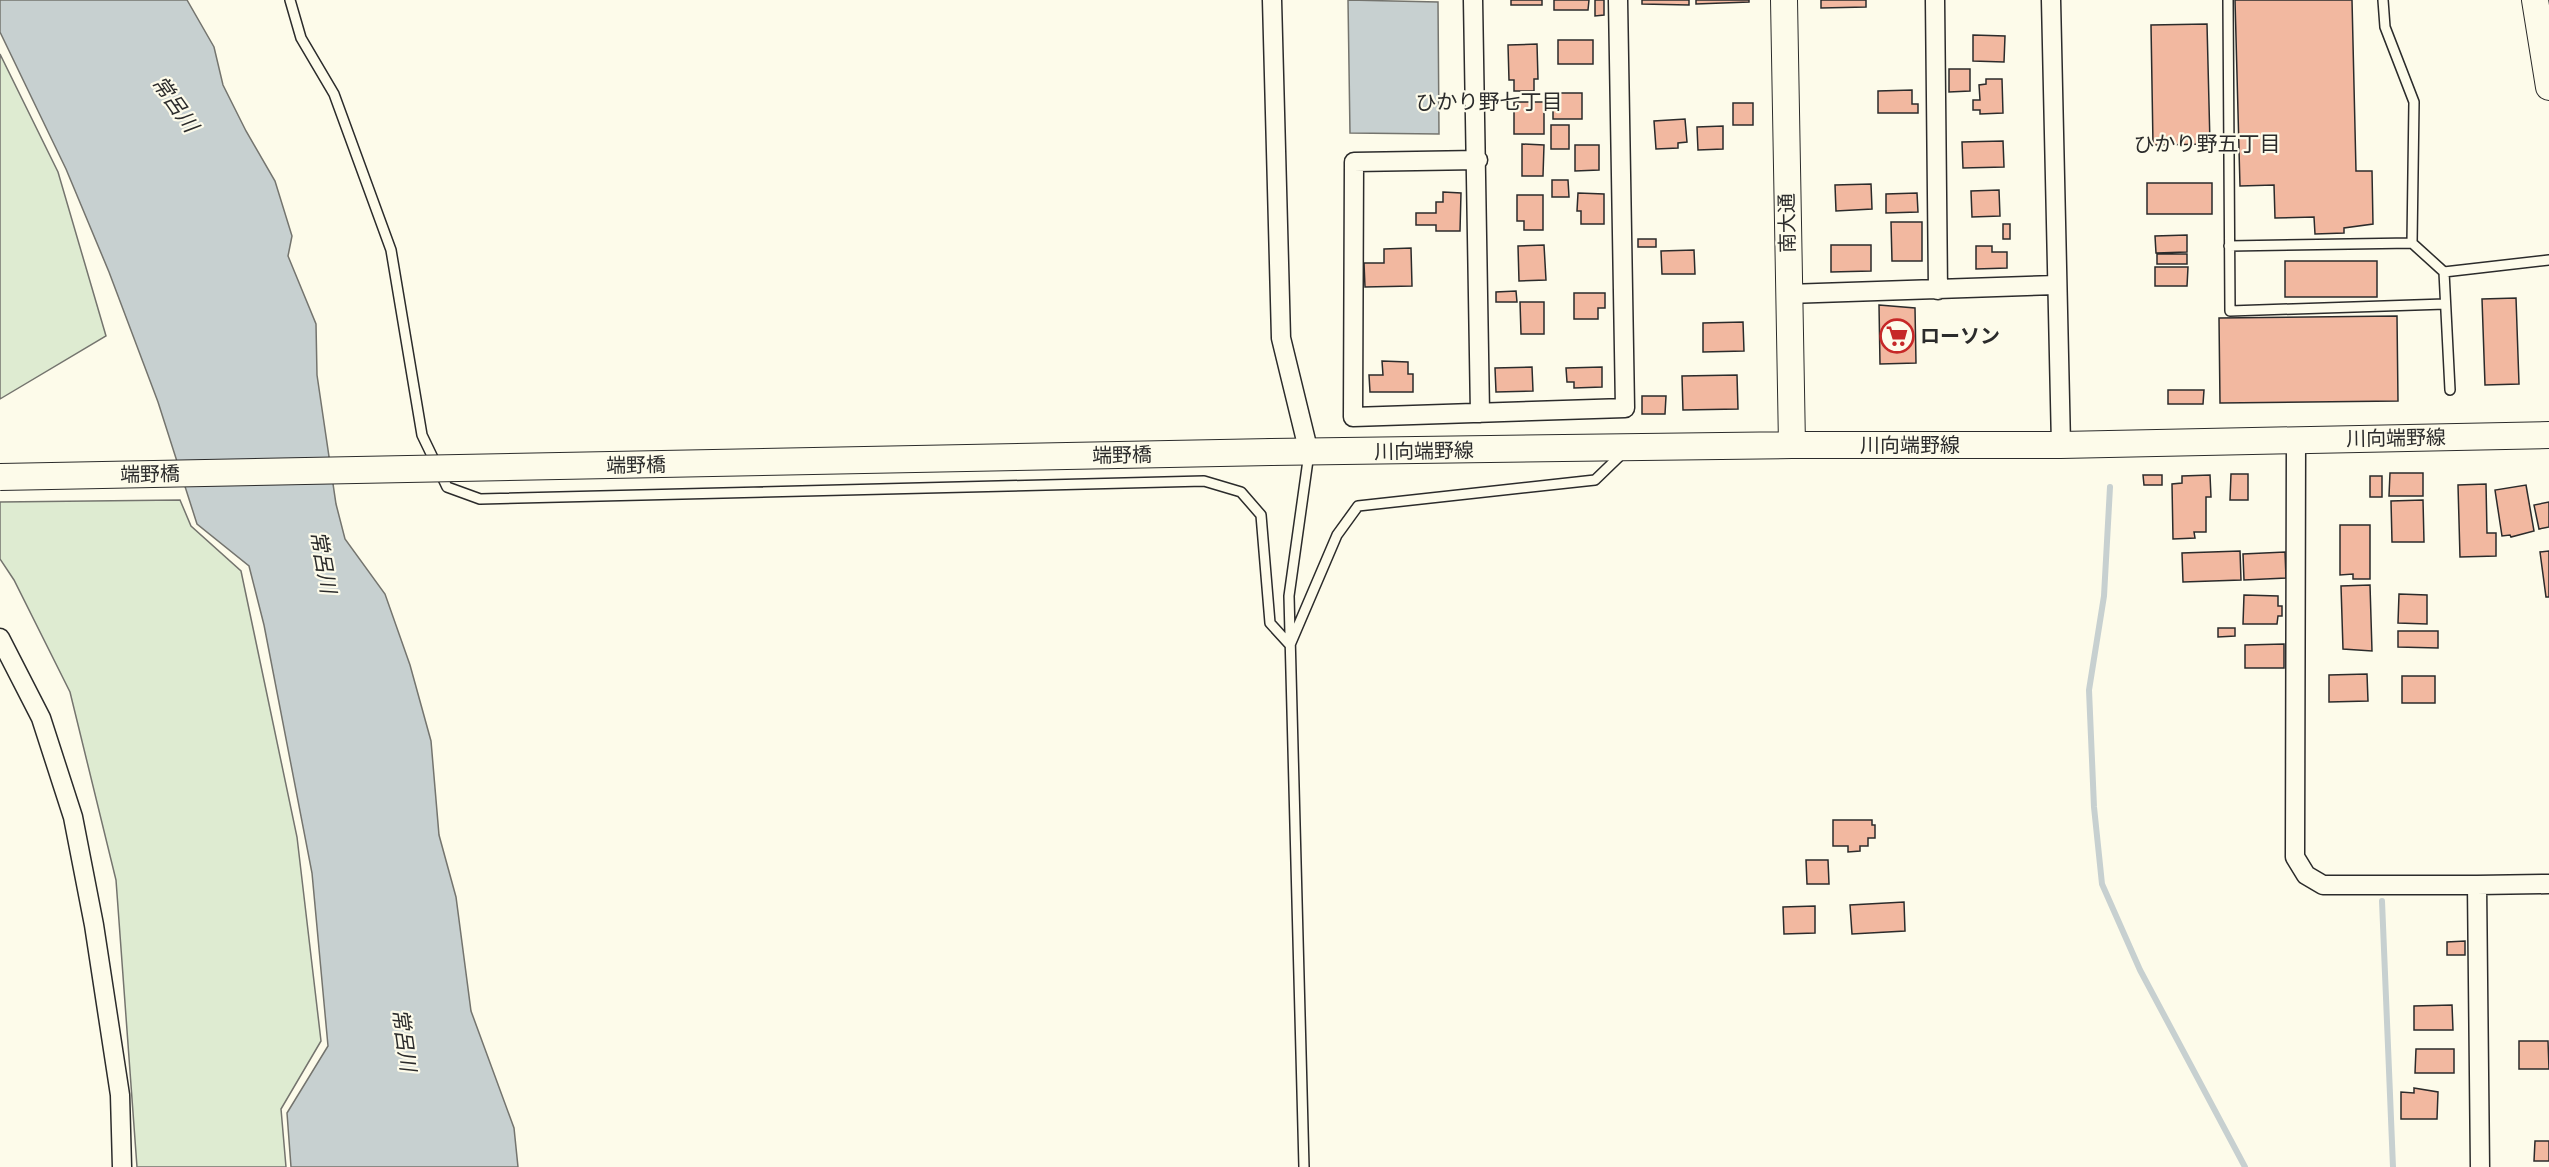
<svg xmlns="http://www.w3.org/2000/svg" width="2549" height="1167" viewBox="0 0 2549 1167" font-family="'Public Sans','Noto Sans JP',sans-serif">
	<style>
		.green { fill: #deebd1; stroke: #74746e; stroke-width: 1.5 }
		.water { fill: #c7d0d0; stroke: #74746e; stroke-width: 1.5 }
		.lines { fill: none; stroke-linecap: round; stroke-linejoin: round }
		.stream { stroke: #c7d0d0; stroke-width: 6 }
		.building { fill: #f2b8a0; stroke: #2b2b2b; stroke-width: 1.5 }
		.lane-casing { stroke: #2b2b2b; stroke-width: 12 }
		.street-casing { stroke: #2b2b2b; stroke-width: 21 }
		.secondary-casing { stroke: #2b2b2b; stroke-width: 28 }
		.lane { stroke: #fdfbea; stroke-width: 9 }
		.street { stroke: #fdfbea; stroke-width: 18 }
		.secondary { stroke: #fdfbea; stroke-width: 26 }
		.secondary-bridge-casing { stroke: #2b2b2b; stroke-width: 28; stroke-linecap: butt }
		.secondary-bridge { stroke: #fdfbea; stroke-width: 26 }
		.labels { text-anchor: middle; stroke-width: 4.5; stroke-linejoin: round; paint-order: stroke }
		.street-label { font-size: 20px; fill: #2b2b2b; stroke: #fdfbea }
		.poi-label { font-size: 20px; font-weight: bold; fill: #2b2b2b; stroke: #fdfbea; text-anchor: start }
		.neighbourhood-label { font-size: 21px; fill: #2b2b2b; stroke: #fdfbea }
		.water-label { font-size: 21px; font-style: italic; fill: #2b2b2b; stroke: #fdfbea }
	</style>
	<rect width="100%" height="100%" fill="#fdfbea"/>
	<path class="green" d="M0,54L58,172L106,336L0,399Z
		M180,500L191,526L241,571L297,837L321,1041L281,1109L286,1167H137L116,880L70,692L14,580L0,559V502Z"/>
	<path class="water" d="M0,0H187L214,47L223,85L246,131L275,181L292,236L288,256L316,324L317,375L336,504L345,539L385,594L410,665L431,741L439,835L456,897L471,1011L514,1128L518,1167H291L287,1113L328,1046L312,873L264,625L249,566L197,524L158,402L109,272L66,169L0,32Z
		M1348,0L1438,2L1439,134L1350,133Z"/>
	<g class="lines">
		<path class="stream" d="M2110,487L2104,596L2089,690L2094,807L2102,884L2140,970L2245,1167
			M2382,901L2393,1167"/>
	</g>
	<path class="building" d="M1511,0H1542V5H1511Z
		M1554,0H1589L1588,10H1554Z
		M1595,0H1604V15L1595,16Z
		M1642,0H1689V5L1642,4Z
		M1696,0H1749V2L1696,4Z
		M1821,0H1866V7L1821,8Z
		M2235,0H2352L2356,171H2372L2373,224L2344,228V233L2315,234L2314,217L2275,218L2274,185L2240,186Z
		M2207,24L2210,144L2153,145L2151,25Z
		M1973,35L2005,36L2004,62L1973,61Z
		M1558,40H1593V64H1558Z
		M1537,44L1538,79H1534V91H1514V80H1509L1508,45Z
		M1949,69H1970V91L1949,92Z
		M1986,79H2002L2003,113L1980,114V110H1973V100H1980L1979,85L1986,84Z
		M1912,90V104H1918V113H1878V91Z
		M1553,93H1582V119H1553Z
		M1514,102H1544V134H1514Z
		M1733,103H1753V125H1733Z
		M1685,119L1687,142L1678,143V148L1656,149L1654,121Z
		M1551,125H1569V149H1551Z
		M1723,126V149L1698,150L1697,127Z
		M2003,141L2004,167L1963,168L1962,142Z
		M1522,144L1544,145L1543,176H1522Z
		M1575,145H1599V170L1575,171Z
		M1552,180H1568L1569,197H1552Z
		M2147,183H2212V214H2147Z
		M1871,184L1872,209L1836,211L1835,185Z
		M1999,190L2000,216L1972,217L1971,191Z
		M1443,192L1461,193L1460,231H1436V225H1416V213H1436V202H1443Z
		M1578,193L1604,194V224H1581V211H1577Z
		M1917,193L1918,212L1886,213V194Z
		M1517,195H1543V230H1524V221H1517Z
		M1891,222H1922V261H1892Z
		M2003,224H2010V239H2003Z
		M2187,235V252L2156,253L2155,236Z
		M1638,239H1656V247H1638Z
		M1544,245L1546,280L1519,281L1518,246Z
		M1831,245H1871V271L1831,272Z
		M1976,246H1992V252H2007V268L1976,269Z
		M1411,248L1412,286L1365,287L1364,263H1384V249Z
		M1694,250L1695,274H1662L1661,251Z
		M2157,254H2187V264H2157Z
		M2285,261H2377V297H2285Z
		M2155,267H2188L2187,286H2155Z
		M1516,291L1517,302H1496V292Z
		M1574,293H1605V308H1598V319H1574Z
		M2516,298L2519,384L2485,385L2482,299Z
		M1520,302H1544V334H1521Z
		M1879,305L1915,308L1916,363L1880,364Z
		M2397,316L2398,401L2220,403L2219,318Z
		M1743,322L1744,351L1703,352V323Z
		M1382,361L1408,362V374H1413V392H1370L1369,375H1383Z
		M1532,367L1533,391L1496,392L1495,368Z
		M1602,367V387L1574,388V382H1567L1566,368Z
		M1737,375L1738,409L1683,410L1682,376Z
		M2168,390H2204L2203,404H2168Z
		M1642,396H1666L1665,414H1642Z
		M2390,473H2423V496H2389Z
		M2231,474H2248V500H2230Z
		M2143,475H2162V485H2144Z
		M2210,475L2211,497H2206V532H2194L2195,538L2173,539L2172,484L2182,483V476Z
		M2370,476H2382V497H2370Z
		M2486,484L2487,533H2496V556L2460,557L2458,485Z
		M2526,485L2534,531L2511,537L2510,535L2502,536L2495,490Z
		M2423,500L2424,542H2392L2391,501Z
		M2549,502V527L2539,529L2534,505Z
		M2340,525H2370V579H2353V574L2340,575Z
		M2240,551L2241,580L2183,582L2182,553Z
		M2549,551V597H2546L2540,552Z
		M2285,552L2286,578L2244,580L2243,554Z
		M2370,585L2372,651L2343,649L2341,586Z
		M2399,594L2427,595V624L2398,623Z
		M2244,595L2278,596V606H2282V616H2278L2277,624H2243Z
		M2218,628H2235V636L2218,637Z
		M2398,631H2438V648L2398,647Z
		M2284,644V668H2245V645Z
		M2367,674L2368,701L2329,702V675Z
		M2402,676H2435V703H2402Z
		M1833,820H1872V825H1875V838H1868V846H1860V851L1848,852V846H1833Z
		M1806,860H1828L1829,884H1807Z
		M1904,902L1905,931L1852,934L1850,905Z
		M1815,906V933L1784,934L1783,907Z
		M2465,941V955H2447V942Z
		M2452,1005L2453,1030H2414V1006Z
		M2519,1041H2548L2549,1069H2519Z
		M2416,1049H2454V1073H2415Z
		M2414,1088L2438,1092L2437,1119H2401V1092L2414,1093Z
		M2535,1141H2549V1161H2534Z"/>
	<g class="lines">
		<defs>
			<path id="lane" d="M290,0L301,38L334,94L391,250L422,435L447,487L480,499L1204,481L1241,492L1261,515L1270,623L1290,645L1337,535L1358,506L1595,480L1625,451
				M2228,0L2230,311L2445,304
				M2383,0L2385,27L2414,102L2412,243
				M2229,246L2412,243L2444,272
				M2450,390L2444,272L2549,260
				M1304,1167L1289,596L1309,453"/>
			<path id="street" d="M1272,0L1281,338L1309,453
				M1473,0L1480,413
				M1935,0L1938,290
				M2051,0L2061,445
				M1478,160L1354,162L1353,417L1625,408L1618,0
				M1788,294L2056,285
				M2296,440L2295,857L2306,875L2323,885H2477
				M0,638L41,718L73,817L94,925L120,1095L122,1167
				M2480,1167L2477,885L2549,884"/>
			<path id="secondary" d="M1784,0L1792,445
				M2535,0L2549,87
				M1271,452L1792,445H2061L2549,435"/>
		</defs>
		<use href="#lane" class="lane-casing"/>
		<use href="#street" class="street-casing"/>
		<use href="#secondary" class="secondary-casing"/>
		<use href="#lane" class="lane"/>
		<use href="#street" class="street"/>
		<use href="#secondary" class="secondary"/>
		<defs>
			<path id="secondary-bridge" d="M0,477L1271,452"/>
		</defs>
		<use href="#secondary-bridge" class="secondary-bridge-casing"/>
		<use href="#secondary-bridge" class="secondary-bridge"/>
	</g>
	<defs>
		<symbol id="supermarket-ring" viewBox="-11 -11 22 22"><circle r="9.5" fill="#fdfbea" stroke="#c62828" stroke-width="1.5"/><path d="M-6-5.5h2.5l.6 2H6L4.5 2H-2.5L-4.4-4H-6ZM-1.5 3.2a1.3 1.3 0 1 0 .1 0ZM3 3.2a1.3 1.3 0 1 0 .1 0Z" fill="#c62828"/></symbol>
	</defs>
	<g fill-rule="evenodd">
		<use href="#supermarket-ring" x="1878" y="317" width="38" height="38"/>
	</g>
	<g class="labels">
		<g class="street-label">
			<text transform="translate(1787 223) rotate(-91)" y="7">南大通</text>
			<text transform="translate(2396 438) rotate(-1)" y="7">川向端野線</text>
			<text x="1910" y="452">川向端野線</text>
			<text transform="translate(1424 451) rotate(-1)" y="7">川向端野線</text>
			<text transform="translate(1122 455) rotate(-1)" y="7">端野橋</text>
			<text transform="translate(636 465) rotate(-1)" y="7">端野橋</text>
			<text transform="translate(150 474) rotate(-1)" y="7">端野橋</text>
		</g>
		<g class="poi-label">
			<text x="1920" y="343">ローソン</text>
		</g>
		<g class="neighbourhood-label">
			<text x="1489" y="109">ひかり野七丁目</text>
			<text x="2207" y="151">ひかり野五丁目</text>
		</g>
		<g class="water-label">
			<text transform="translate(175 104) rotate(55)" y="7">常呂川</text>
			<text transform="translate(323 562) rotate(80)" y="7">常呂川</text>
			<text transform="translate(404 1040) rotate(82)" y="7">常呂川</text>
		</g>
	</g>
</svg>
